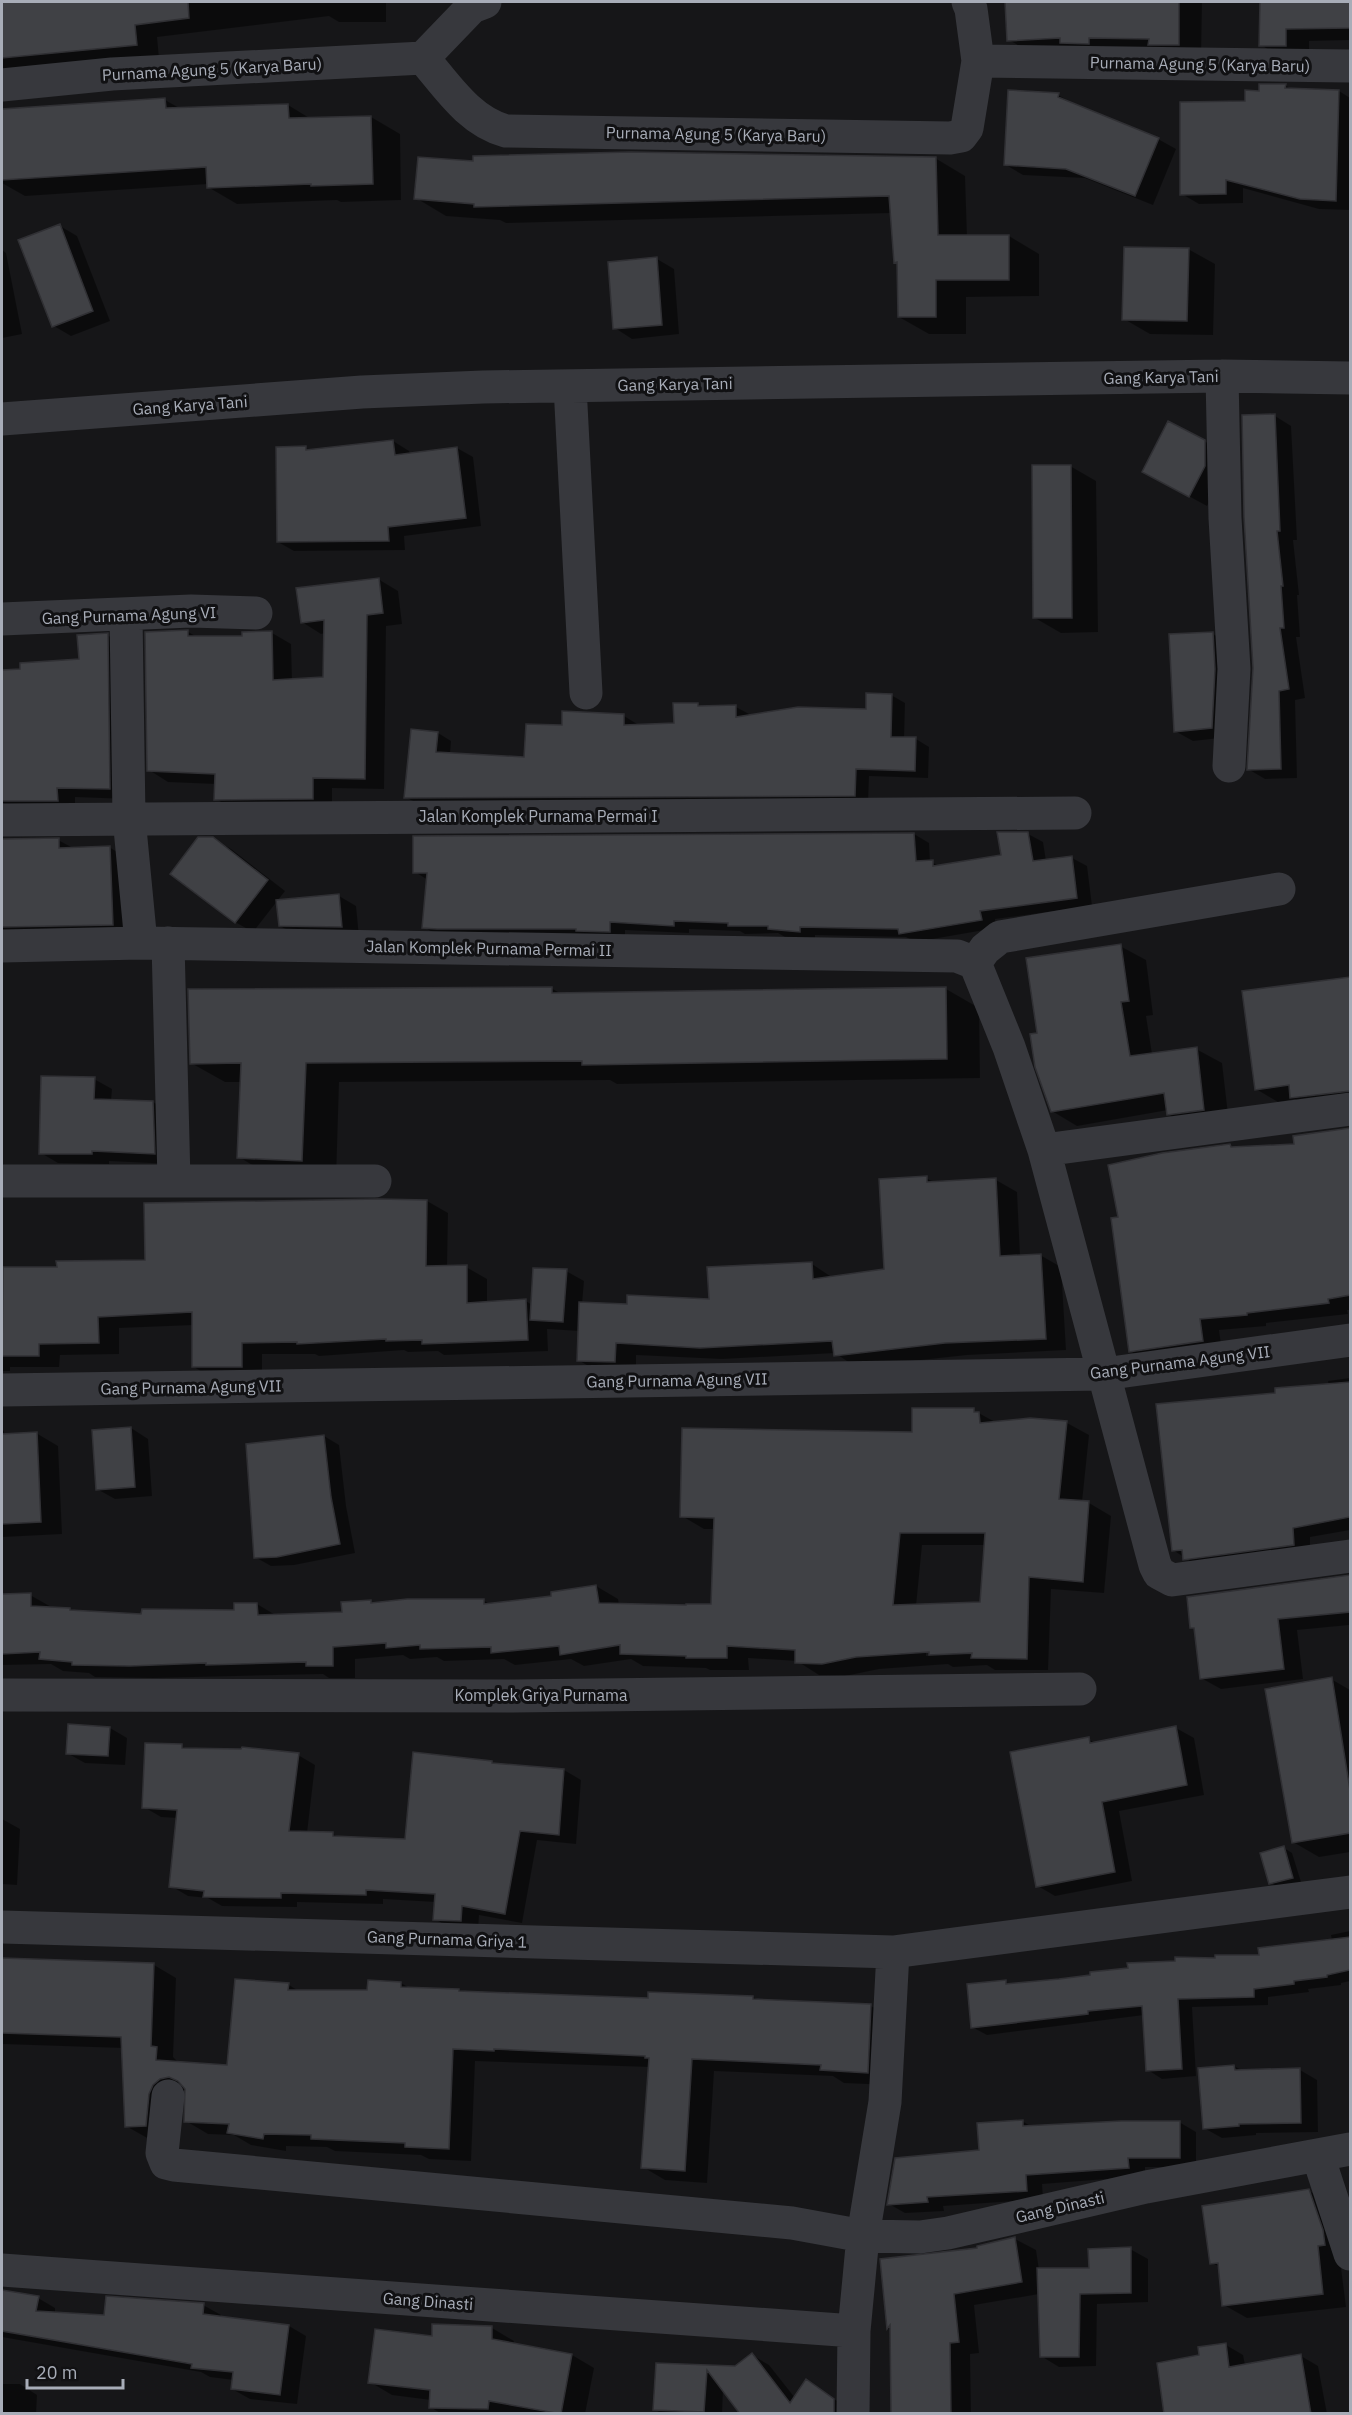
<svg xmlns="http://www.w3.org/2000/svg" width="1352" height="2415" viewBox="0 0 1352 2415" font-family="'IBM Plex Sans',sans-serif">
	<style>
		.shadow { fill: #0007; fill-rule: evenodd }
		.building { fill: #404145; stroke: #303034; stroke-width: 1.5; fill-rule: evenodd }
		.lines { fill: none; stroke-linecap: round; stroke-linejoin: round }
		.minor { stroke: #37383d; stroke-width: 33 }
		.labels { text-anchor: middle; stroke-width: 6; stroke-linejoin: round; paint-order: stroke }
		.street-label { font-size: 16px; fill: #a8adb8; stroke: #111113 }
	</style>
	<rect width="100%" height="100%" fill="#161618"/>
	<path class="shadow" d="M2,2H386V22H339L329,16L157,37L159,58L2,74Z
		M1007,2H1202L1201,57L1032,53L1009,40Z
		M1261,2H1350V40L1309,41V59H1284L1261,45Z
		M1285,85L1292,90L1339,91L1350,98V210L1319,209L1243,188V203L1199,204L1182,194L1247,103L1260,92Z
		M1058,95L1076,105L1158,139L1176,149L1153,205L1085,178L1023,175L1006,165Z
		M165,100L181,109L288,105L311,119L371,117L400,134L401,200L341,202L337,200L237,204L208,187V184L25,196L2,183V110Z
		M935,158L965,176L967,237L1009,236L1039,254V296L966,297V334H929L899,317L898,263L896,262L892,213L506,223L500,220L446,216L416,198L475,162Z
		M60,226L77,236L110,321L71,336L54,326Z
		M1188,249L1215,264L1213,335L1150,334L1124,319Z
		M2,250L6,253L22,334L2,338Z
		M657,259L674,269L679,334L632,339L615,328Z
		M1275,416L1291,426L1297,540H1293L1299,595H1297L1300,637H1296L1305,698L1295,700L1297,778L1265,779L1248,769Z
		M393,441L409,451L410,454L457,448L473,457L481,526L404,536L405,550L294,551L278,542L306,448L311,451Z
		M1204,441L1222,451V477L1207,506L1161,481Z
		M1070,466L1096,481L1098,632L1061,633L1035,618Z
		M378,579L398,591L402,624L386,626L384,789L332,788V810H235L216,799V784L168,782L149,770L187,631L198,638L244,637L272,633L291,644L292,680L325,678V633L321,634L302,622Z
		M1213,634L1230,644L1229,737L1193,741L1175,731Z
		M107,635L125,645L128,799L75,797V810L18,812L2,802V671L22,670L81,661Z
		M891,695L905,703L904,739H916L929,747L928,778L869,776L868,803L419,804L405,797L413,731L438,733L451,741L450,754L526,759L563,727L624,716L637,724V726L675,725L697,704L702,707H736L749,714V717L868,711Z
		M914,834L929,843L930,862L941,866L1002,856L1028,834L1043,842L1046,861L1072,858L1087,866L1092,906L995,919L996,928L915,942L906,937L815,935V940L785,937L778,933L745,934L740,931L689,929V933L625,930V939L439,936L424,927L428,880L415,872Z
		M213,839L231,849L285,891L253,932L235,922Z
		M2,840H58L73,848L109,847L127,858L130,934L2,949Z
		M339,896L356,906L359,937L298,936L280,926Z
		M1120,946L1146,960L1153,1015L1146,1016L1152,1054L1196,1049L1222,1063L1229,1123L1193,1128L1168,1114V1110L1077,1126L1052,1111L1038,1034Z
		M1350,978V1105L1313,1110L1295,1099L1278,1102L1256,1089L1244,992Z
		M551,988L563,995L946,989L979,1008L980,1078L617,1084L610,1080L339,1082L336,1180L272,1177L239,1157L241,1082H225L191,1063Z
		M94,1079L112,1089L111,1101L153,1102L170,1112L172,1164L109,1161V1164L58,1163L41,1153Z
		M1350,1129V1310H1347L1348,1314L1266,1323V1326L1219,1330L1222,1352L1150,1362L1130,1351L1120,1218L1230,1146L1235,1148L1295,1145L1294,1137Z
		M926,1178L935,1183L996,1180L1017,1192L1020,1256L1040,1255L1061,1267L1066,1350L967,1355L856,1367L835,1353L722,1359L636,1355V1374L599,1372L578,1360L580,1331L547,1329L548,1351L444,1355L438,1351L408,1352L404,1350L319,1356L315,1354H262V1378L214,1379L194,1367V1325L119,1328V1354L60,1355L59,1367H10V1371H2V1275L146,1262L427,1201L448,1213L447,1267H466L487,1279V1303L526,1301L532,1305L566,1271L584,1281L582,1304L628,1306L710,1301L812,1264L833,1278L886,1270Z
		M1350,1378V1530L1310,1537V1554L1202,1569L1173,1550L1277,1395L1329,1385L1328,1381Z
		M973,1410L995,1422L1067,1423L1089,1435L1082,1502L1089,1503L1111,1516L1104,1593L1051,1589L1048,1670H995L987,1665L953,1667L948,1664L879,1669L845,1676L819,1675L797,1661L748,1658L749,1670H710L706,1668L643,1666L631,1659L584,1666L571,1659L515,1665L504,1659L444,1661L437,1657L410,1659L403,1655L355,1659V1678H329L323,1674L153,1678L95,1677L89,1673L63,1671L51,1664L2,1665V1430L4,1431V1435L36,1433L58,1446L62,1534L3,1537V1596L30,1595L53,1608L70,1609L75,1612L143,1615L235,1611L257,1604L277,1616L343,1614L370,1601L375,1604L483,1600L491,1605L553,1597L596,1586L618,1599L619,1605L687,1607L713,1605L715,1529H704L682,1516ZM922,1545H986L981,1603L916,1606ZM979,1651V1654L926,1656V1653Z
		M131,1428L148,1439L152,1496L115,1499L97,1489Z
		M324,1436L339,1445L346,1506L355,1553L294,1565L271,1566L255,1557Z
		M1350,1581V1637L1349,1625L1297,1630L1303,1679L1221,1689L1201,1678L1196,1630L1191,1627L1335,1584Z
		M1331,1679L1350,1690V1852L1319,1857L1293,1842Z
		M110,1728L127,1738L125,1765L85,1763L67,1753Z
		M1176,1728L1194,1738L1204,1795L1119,1811L1132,1881L1055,1896L1038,1886L1088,1739L1096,1743Z
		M181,1746L187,1749L298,1755L315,1765L307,1833L333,1834L340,1838L406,1840L491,1763L495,1765L564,1770L581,1780L576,1844L537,1840L522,1923L479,1915L478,1930L452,1929L435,1919L436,1902L383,1899V1904L297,1902V1907L222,1906L208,1898L188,1896L171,1886L178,1818L161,1817L144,1807Z
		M2,1819L20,1829L17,1885L2,1884Z
		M1284,1848L1292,1853L1301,1882L1279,1888L1271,1883Z
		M1350,1931V1981L1341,1983V1985L1308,1989L1309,1992L1268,1997V2005L1192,2007L1196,2076L1162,2079L1148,2070L1144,2015L987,2035L972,2027L1006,1982L1011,1985L1060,1981L1216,1959L1260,1957L1332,1941L1331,1935Z
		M2,1960L154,1965L176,1978L173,2057L179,2063L228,2066L289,1985L300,1992H368L401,1983L411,1989L459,1990L463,1993L649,2000L753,1997L760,2001L871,2006L893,2019L890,2085L844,2083L833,2076L714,2071L707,2183L665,2180L643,2167L650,2067L475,2061L471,2161L429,2159L421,2155L335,2151L327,2147L286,2146V2151L251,2145L234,2135L208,2134L186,2121L187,2091H183L149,2139L126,2126L123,2048L2,2044Z
		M1234,2066L1243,2071L1300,2070L1317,2080L1318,2132L1256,2133V2135L1222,2138L1204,2128Z
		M1022,2121L1032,2127L1179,2122L1196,2132V2167H1145V2176L1042,2184L1043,2199L943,2206L944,2211L905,2213L889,2204L980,2152Z
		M1309,2191L1333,2205L1346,2307L1247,2318L1224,2305L1220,2267L1212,2263Z
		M1015,2239L1036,2250L1039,2270L1091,2269L1130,2249L1148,2259V2302L1097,2304L1096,2366L1059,2367L1041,2356L1039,2294L974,2305L979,2353L970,2354L971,2414H893L891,2330L888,2329L881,2260L979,2249Z
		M2,2291L38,2298L55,2308V2314L106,2316L203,2305L221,2315L220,2317L289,2326L306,2336L297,2404L250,2399L232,2389L234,2380L210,2377L201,2372L2,2337Z
		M492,2328L514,2341L513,2344L572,2355L594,2368L585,2414H442L430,2407L431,2400L392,2395L370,2382Z
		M1226,2345L1243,2355L1245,2365L1301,2356L1318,2366L1327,2414H1166L1201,2357Z
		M752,2355L769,2365L795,2398L807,2381L852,2411L851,2414H742L723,2389L722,2414H662L654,2409L657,2364L735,2368Z
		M2,2384H20L37,2395L36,2414H2Z"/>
	<path class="building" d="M2,2H188L189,18L135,25L137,45L2,58Z
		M1005,2H1179V45H1148L1149,39L1089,38V44L1060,43V38L1007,41Z
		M1260,2H1350V28L1286,29V46H1259Z
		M1259,84H1286L1285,88L1339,90L1336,201L1300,199L1226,180V194L1180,195V102L1245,101V90L1259,91Z
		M1008,90L1059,93L1058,97L1159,138L1135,196L1066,169L1004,165Z
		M165,98L166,108L288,104L289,118L371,116L373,184L311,186V184L207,188L206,167L2,180V109Z
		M630,152L936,157L938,235H1009V280H936V317H898L897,262L894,263L889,196L474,207V204L414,199L418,157L473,161V156Z
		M60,224L93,311L52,327L18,240Z
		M1124,247L1189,248L1187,321L1122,320Z
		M657,257L662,325L613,329L608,262Z
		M1275,414L1280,531H1277L1283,586H1281L1284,628H1280L1289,689L1279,691L1281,769L1247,770L1253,668L1244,517L1242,415Z
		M1168,421L1205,440V466L1189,497L1142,472Z
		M393,440L395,455L457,447L466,518L388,527L389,541L277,542L276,447L306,446V450Z
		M1032,465H1071L1072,618H1033Z
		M379,578L383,613L367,615L365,779L313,778V799L214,800L215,774L147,771L145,632L188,630V636H242V632L272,631L273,680L323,677L324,620L301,623L296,588Z
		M1213,632L1215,669L1212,728L1174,732L1169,634Z
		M108,633L110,789L57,788L58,801H2V670L20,669V663L79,659L77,635Z
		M866,693L892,694L891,737H916L915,771L856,769L855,796L404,798L411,729L438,732L436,752L524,757L526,724L562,725V711L624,714V725L674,723L673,703H698V706L736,705V717L798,707L866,709Z
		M997,832H1028L1033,861L1072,856L1077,898L980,911L982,920L899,934L898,929L800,927V932L768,929V926H728V923L674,921V926L610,922V932L576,931V929H437L422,928L427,873H413V836L914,833L916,861L933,860V866L1001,855Z
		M198,837H213L268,880L235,923L170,874Z
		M59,838V848L110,846L113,925L2,927V839Z
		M339,894L342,927L279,926L276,900Z
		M1121,944L1129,1001L1121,1002L1130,1056L1197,1047L1204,1110L1167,1115L1164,1093L1051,1112L1035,1067L1030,1034L1037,1033L1026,958Z
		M1350,977V1091L1290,1098L1289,1085L1255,1090L1242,991Z
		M552,987V993L946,987L947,1059L582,1065V1061L306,1063L302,1161L237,1158L241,1063L190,1064L188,989Z
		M41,1076L95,1077L94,1099L153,1101L155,1154L92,1151V1154H39Z
		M1350,1128V1295L1328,1299L1329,1303L1247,1313V1315L1200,1319L1203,1341L1129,1352L1111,1218L1118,1217L1108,1165L1162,1153L1230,1144L1231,1147L1294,1144L1293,1136Z
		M927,1176V1182L996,1178L1000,1256L1041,1254L1046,1339L945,1343L834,1356L832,1341L700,1348L616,1343L615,1362L577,1361L579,1302L627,1304V1295L709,1299L707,1267L812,1262L813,1279L884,1269L879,1179Z
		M379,1199L427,1200L426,1266L467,1265V1303L526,1299L528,1340L422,1344V1340L386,1341V1339L297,1344V1342L242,1343V1367H192V1312L98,1317L99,1343L39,1344V1356H2L3,1267H57L56,1261L145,1260L144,1203Z
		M533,1268L567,1269L563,1322L530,1320Z
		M1350,1382V1517L1293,1528L1294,1545L1183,1560L1182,1550L1172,1551L1156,1404L1275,1393V1388Z
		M912,1408H974V1412H979L980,1423L1030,1418L1067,1421L1059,1499L1089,1501L1083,1582L1029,1577L1027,1659L971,1658L972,1653L929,1655V1652L856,1657L822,1664L795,1663V1650L727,1646V1658H686V1656L620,1654V1645L560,1655L559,1646L491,1653V1647L420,1649V1645L386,1648V1643L333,1647V1666H306V1662L206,1665V1663L130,1666L72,1665V1662L39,1659L40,1652L2,1654V1594L31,1593V1606L70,1608V1610L141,1614L142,1609L234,1610V1603H257L258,1615L342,1612L341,1602L371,1600V1603L407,1599H484V1604L551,1596V1592L596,1585L599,1603L686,1605V1604H711L714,1518L680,1517L682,1428L912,1432ZM900,1533H985L980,1602L893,1605Z
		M131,1427L135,1487L96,1490L92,1430Z
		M37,1432L41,1522L2,1524V1434Z
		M324,1435L331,1497L340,1544L277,1557L254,1558L246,1444Z
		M1350,1575V1612L1278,1619L1284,1669L1200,1679L1194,1628H1190L1187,1597Z
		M1332,1677L1350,1790V1833L1292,1843L1265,1689Z
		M68,1724L110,1727L108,1756L66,1754Z
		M1176,1726L1187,1785L1102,1802L1115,1872L1036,1887L1010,1752L1089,1737L1090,1743Z
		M145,1743L182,1744V1748L241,1749L242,1747L299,1753L289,1831L333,1832V1836L405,1839L413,1752L492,1761V1763L564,1769L559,1835L520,1831L505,1914L462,1906L461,1921L433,1920L435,1894L366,1890V1895L281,1893V1898L203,1897L204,1891L169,1887L177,1810L142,1808Z
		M1284,1846L1293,1878L1269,1884L1260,1853Z
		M1350,1937V1970L1327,1975V1977L1294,1981V1984L1254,1989V1997L1178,1999L1182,2069L1146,2071L1142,2006L1088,2011V2014L971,2028L967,1984L1006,1980V1984L1059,1979L1090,1975V1972L1128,1968L1127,1963L1175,1961V1957L1215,1958V1955H1259L1258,1948Z
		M2,1958L154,1963L151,2046L157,2047L156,2060L227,2065L235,1979L289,1983L288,1990H367L368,1980L401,1982V1987L459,1989V1991L648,1998V1992L700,1994L753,1996V1999L871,2004L868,2073L820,2070L821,2065L692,2059L685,2171L641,2168L649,2058H645V2056L494,2049V2051L453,2049L449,2149L405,2147V2143L311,2139V2135L264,2134L263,2139L227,2133L229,2124L184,2122L185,2089L178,2081L169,2077L160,2079L153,2085L149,2094L146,2126L125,2127L121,2037L2,2033Z
		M1234,2065L1235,2070L1300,2068L1301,2123L1239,2124V2126L1203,2129L1198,2068Z
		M1023,2120V2126L1121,2121H1180V2158H1128L1129,2168L1026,2175L1027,2191L927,2197L928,2202L887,2205L895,2158L979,2150L977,2123Z
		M1309,2189L1323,2230L1325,2245L1318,2246L1323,2294L1222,2306L1218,2263L1210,2264L1202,2206Z
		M1015,2237L1022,2282L954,2294L959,2342L950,2343L951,2414H891L890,2325L887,2329L880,2259L977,2248V2246Z
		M1131,2247V2293L1080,2294L1079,2357H1040L1037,2268H1089L1088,2249Z
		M2,2290L39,2296L36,2311L104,2315L106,2296L204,2303L203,2314L289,2325L280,2395L231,2389L233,2372L191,2368L192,2364L2,2331Z
		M432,2324L492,2326V2339L572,2354L561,2414L489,2401L488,2409L429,2408L430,2390L368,2383L375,2329L432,2336Z
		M1226,2343L1229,2367L1301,2354L1311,2414H1164L1157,2363L1199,2355L1198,2347Z
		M752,2353L790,2403L806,2379L834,2399V2414H740L707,2370L704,2412L653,2410L656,2363L735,2366Z"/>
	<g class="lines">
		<path class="minor" d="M968,2L971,9L978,61L1350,66
			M423,58C447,86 469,121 506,131L950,138L961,136L967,128L978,61
			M2,85L112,74L423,58L472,7L485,2
			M1222,376L1225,518L1234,669L1229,766
			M570,386L586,693
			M2,419L362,392L483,387L1222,376L1350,378
			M126,615L129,818L141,943
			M2,619L191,611L256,613
			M2,820L1075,813
			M168,943L174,1181
			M2,946L141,943L957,956L975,963
			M975,963L1009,1047L1044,1150L1155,1565L1159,1573L1172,1580L1350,1556
			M975,963L985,949L1000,937L1279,889
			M1044,1150L1350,1109
			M2,1181H375
			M2,1390L1104,1374L1350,1340
			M2,1695L513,1696L1080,1689
			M2,1927L893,1952L1350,1892
			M168,2096L162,2153L166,2163L174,2165L792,2223L863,2236L885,2102L893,1952
			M1318,2156L1350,2254
			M2,2270L854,2331
			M853,2414L854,2331L863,2236L920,2237L948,2233L1146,2187L1350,2149"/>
	</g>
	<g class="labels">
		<g class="street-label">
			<text transform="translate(1200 64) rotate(1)" y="6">Purnama Agung 5 (Karya Baru)</text>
			<text transform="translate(212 69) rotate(-3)" y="6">Purnama Agung 5 (Karya Baru)</text>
			<text transform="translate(716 134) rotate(1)" y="6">Purnama Agung 5 (Karya Baru)</text>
			<text transform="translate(1161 377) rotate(-1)" y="6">Gang Karya Tani</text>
			<text transform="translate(675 384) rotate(-1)" y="6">Gang Karya Tani</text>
			<text transform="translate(190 405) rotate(-4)" y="6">Gang Karya Tani</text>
			<text transform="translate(129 615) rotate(-2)" y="6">Gang Purnama Agung VI</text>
			<text x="538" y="822">Jalan Komplek Purnama Permai I</text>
			<text transform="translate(489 948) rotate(1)" y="6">Jalan Komplek Purnama Permai II</text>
			<text transform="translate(1180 1362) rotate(-7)" y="6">Gang Purnama Agung VII</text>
			<text transform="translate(677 1380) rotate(-1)" y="6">Gang Purnama Agung VII</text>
			<text transform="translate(191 1387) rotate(-1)" y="6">Gang Purnama Agung VII</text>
			<text x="541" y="1701">Komplek Griya Purnama</text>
			<text transform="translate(447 1939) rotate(2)" y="6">Gang Purnama Griya 1</text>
			<text transform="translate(1060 2207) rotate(-13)" y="6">Gang Dinasti</text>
			<text transform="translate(428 2301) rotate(4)" y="6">Gang Dinasti</text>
		</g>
	</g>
	<rect width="1352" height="2415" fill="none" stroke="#a8adb8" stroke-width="6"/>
	<path d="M27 2379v9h96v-9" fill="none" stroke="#a8adb8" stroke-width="3"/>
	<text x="36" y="2379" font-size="18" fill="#a8adb8" stroke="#111113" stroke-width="4.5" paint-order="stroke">20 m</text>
</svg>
